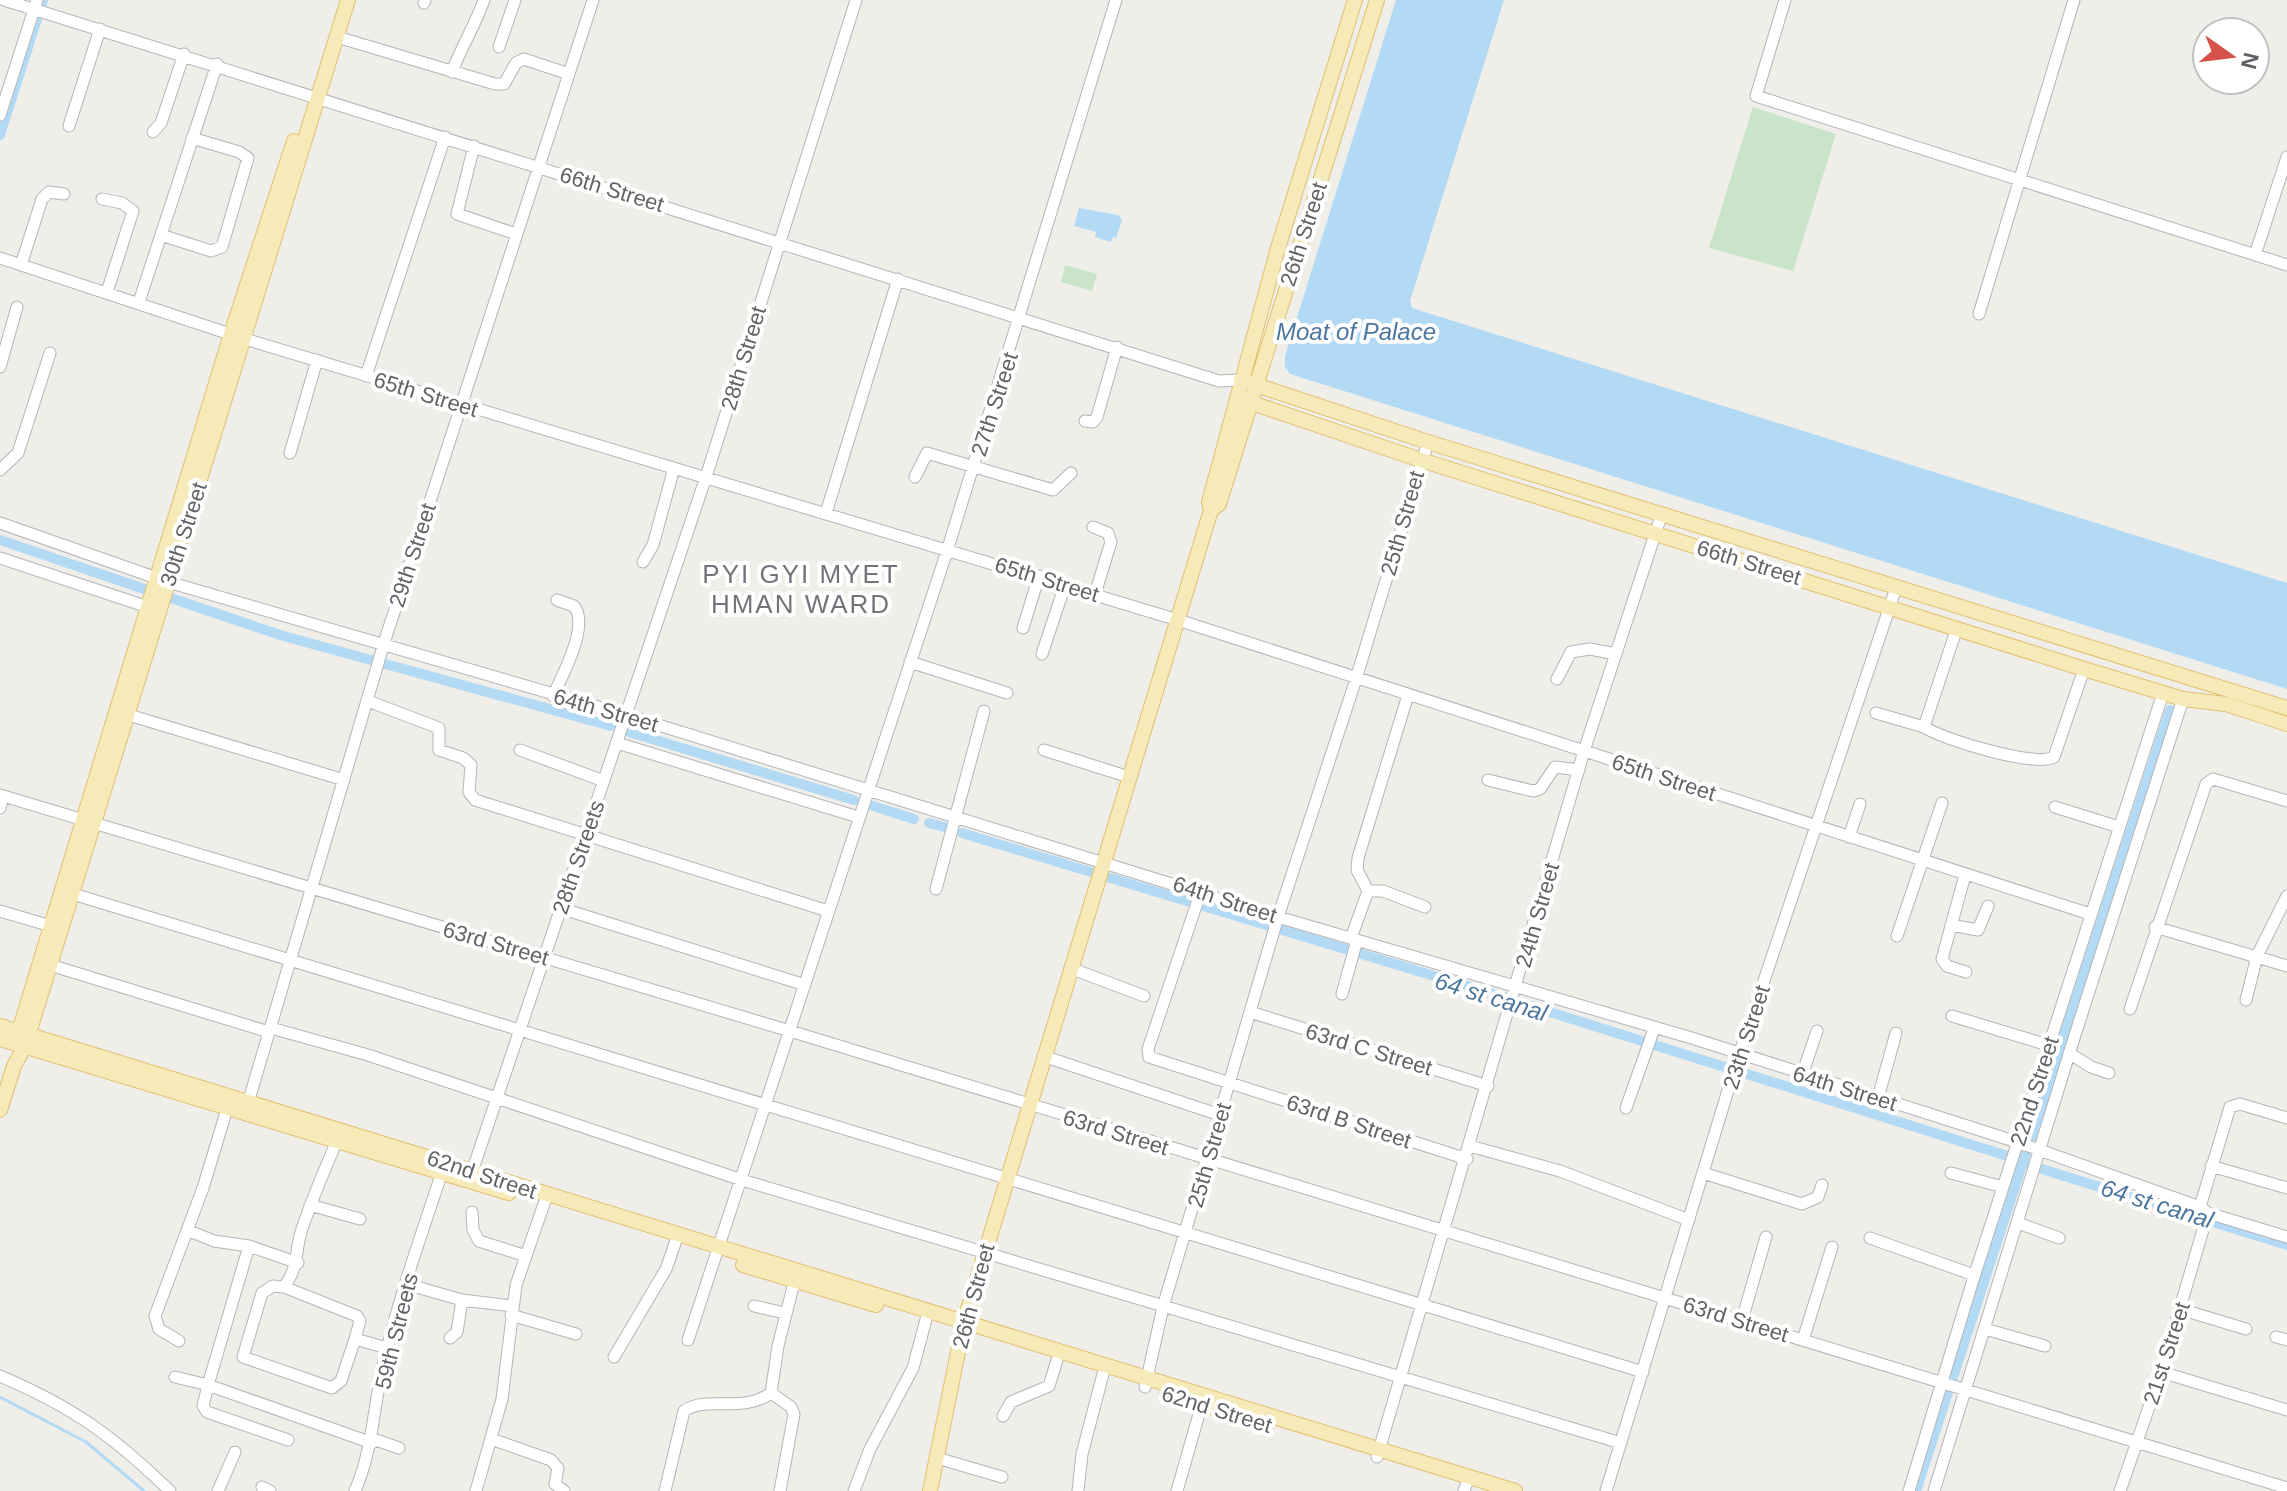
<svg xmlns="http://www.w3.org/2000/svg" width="2287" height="1491" viewBox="0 0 2287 1491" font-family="Arial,sans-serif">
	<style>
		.green { fill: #c9e4c9 }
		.water { fill: #b3daf5 }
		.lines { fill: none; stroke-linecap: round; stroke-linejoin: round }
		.stream { stroke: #b3daf5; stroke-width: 3 }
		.canal { stroke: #b3daf5; stroke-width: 10 }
		.minor-casing { stroke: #b4b5b9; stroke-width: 13 }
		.major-casing { stroke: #e2bf70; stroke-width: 16 }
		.minor { stroke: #fff; stroke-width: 11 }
		.major { stroke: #f6ebb8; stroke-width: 14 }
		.labels { text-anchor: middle; stroke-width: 8; stroke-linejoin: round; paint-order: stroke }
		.street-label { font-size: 22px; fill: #606367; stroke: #fff }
		.water-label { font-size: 24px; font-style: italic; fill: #4d769e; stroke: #fff }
		.quarter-label { font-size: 26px; letter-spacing: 2px; fill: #717579; stroke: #fff }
	</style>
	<rect width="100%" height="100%" fill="#f0eee9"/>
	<path class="green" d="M1753,107L1836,134L1793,271L1709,248Z
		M1065,265L1097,274L1092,291L1061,282Z"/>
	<path class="water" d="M1396,0H1504L1410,301L1412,308L2287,583V689L1290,374L1285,367V356Z
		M1079,208L1118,215L1122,220L1116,238L1113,237L1111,242L1095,237L1096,232L1074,226Z"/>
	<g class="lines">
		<path class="stream" d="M0,1397L86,1442L144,1491"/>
		<path class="canal" d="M0,135L43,0
			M0,540L280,635L611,726
			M629,732L854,800
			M873,806L914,819
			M929,823L944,827
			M962,833L1464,985L2020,1160
			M2029,1165L2287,1245
			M1916,1491L2170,710"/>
		<defs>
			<path id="minor" d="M4,0L1219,381L1241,380
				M1785,0L1756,96L2287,265
				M424,3L425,0
				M337,37L495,84H504L516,63L524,59L569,74
				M499,47L515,0
				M452,72C461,47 475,26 484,0
				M0,115L37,0
				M69,126L100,29
				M153,132L161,123L184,54
				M474,146L457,214L516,234
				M102,199L122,203L133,211L107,292
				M161,235L211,251L222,247L248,158L239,152L192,138
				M2255,255L2287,157
				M0,258L245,339L1178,620L2090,914
				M21,265L42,199L49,192L64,194
				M139,302L217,64
				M1979,314L2074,0
				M0,367L17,307
				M366,376L445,137
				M1085,421L1093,422L1097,417L1117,347
				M290,453L317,360
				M0,470L18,453L50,353
				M915,477L927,453L1053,490L1071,473
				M826,513L898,279
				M0,523L168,582L626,715L1278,917L1695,1039L2017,1142L2200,1207L2208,1213L2287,1237
				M1093,527L1108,533L1111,542L1095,594
				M0,558L148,607
				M643,562L653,545L674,468
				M1023,628L1039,576
				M1957,628L1924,727C1942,739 2036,768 2054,757L2084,669
				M1042,654L1065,585
				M910,662L1007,693
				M1557,679L1571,652L1590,649L1616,654
				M553,696C562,676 590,625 574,606L557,600
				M368,701L439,728V750L463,758L471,765L469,792L475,800L828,911
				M1876,713L1924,727
				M129,715L344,780
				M617,743L858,817
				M520,750L604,781
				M1044,750L1129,777
				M1488,780L1533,791L1540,789L1555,767L1579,770
				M0,795L790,1031L2287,1488
				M2055,807L2119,827
				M0,808L3,796
				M1849,837L1860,804
				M1965,875L1942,959L1947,966L1966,972
				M936,889L984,711
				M1201,891L1148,1049L1149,1057L1467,1159
				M1368,891H1383L1425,907
				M73,894L1643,1372
				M560,908L805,985
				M0,911L51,926
				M1951,925L1978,930L1988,906
				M2155,927L2287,966
				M1897,936L1942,803
				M1351,938L1368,891L1357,870L1358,858L1408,695
				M50,965L269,1032
				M1070,968L1144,996
				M1342,994L1357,940
				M2246,1000L2257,956L2287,896
				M2130,1009L2206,784L2213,779L2287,801
				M1250,1012L1488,1086
				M1952,1016L2048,1045
				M271,1028L368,1055L742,1180L1621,1443
				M2069,1053L2091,1067L2109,1073
				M1043,1056L1220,1115
				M1802,1075L1817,1031
				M1878,1098L1896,1033
				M1626,1108L1654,1029
				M246,1110L384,643L593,0
				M340,1134C326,1166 313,1196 302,1229C294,1253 300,1265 284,1287L273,1286L262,1293L243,1357L332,1388L341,1381L355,1339L387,1348
				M1470,1146L1560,1171L1689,1220
				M2211,1166L2287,1188
				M1703,1173L1802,1204L1818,1197L1822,1185
				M1951,1173L2003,1187
				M470,1178L706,477L856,0
				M310,1205L360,1219
				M2200,1207L2230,1107L2240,1104L2287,1118
				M472,1212L473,1230L479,1241L526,1256
				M2018,1223L2059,1238
				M187,1230L214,1241L249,1246
				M1870,1238L1974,1275
				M298,1263L249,1246L208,1385L372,1443
				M406,1284L462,1300L512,1306
				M284,1287L357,1316L360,1321L355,1339
				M754,1306L785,1313
				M2180,1309L2246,1329
				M511,1315L576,1334
				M1742,1320L1766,1237
				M1985,1329L2045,1346
				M2276,1337L2287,1340
				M450,1338L457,1332L462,1300
				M688,1340L948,548L1116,0
				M1803,1340L1832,1247
				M179,1341L159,1329L155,1316L203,1188L227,1109
				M614,1357L666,1269L678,1235
				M2161,1372L2287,1410
				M0,1376C73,1407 113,1436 170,1491
				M175,1377L208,1385L203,1406L207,1412L288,1440
				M1145,1387L1163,1307L1278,917L1356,679L1428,442
				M771,1393L791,1407L794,1414L780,1491
				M1003,1416L1011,1402L1049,1386L1057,1360
				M373,1439L399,1448
				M491,1439L551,1460L558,1468L555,1484L564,1491
				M1377,1457L1584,751L1662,513
				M937,1458L1002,1477
				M262,1487L270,1491
				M218,1491L235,1452
				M355,1491C373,1449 373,1409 383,1366C398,1300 421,1236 442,1172
				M476,1491L502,1399L516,1285L547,1195
				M665,1491L684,1411C706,1395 742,1414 771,1393L778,1346L796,1275
				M854,1491L870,1449L913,1368L928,1312
				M1078,1491L1082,1454L1103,1374
				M1177,1491L1203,1400
				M1464,1491L1469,1477
				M1606,1491L1736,1064L1896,588
				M1909,1491L1972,1283L2163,693
				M1934,1491L2075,1035L2183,699
				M2120,1491L2161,1372L2208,1213"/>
			<path id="major" d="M1241,380L1428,442L2287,708
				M1237,398L1421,460L2084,669L2183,699L2226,704L2287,724
				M1211,510L1219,504L1377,0
				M0,1026L1515,1491
				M17,1038L231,334L294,141
				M0,1039L509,1193
				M0,1110L14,1066L25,1046L348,0
				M743,1265L876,1305
				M1167,1394L1266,1424
				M930,1491L964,1322L1211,510L1209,502L1278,248L1355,0"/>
		</defs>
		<use href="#minor" class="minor-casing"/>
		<use href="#major" class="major-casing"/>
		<use href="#minor" class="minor"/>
		<use href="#major" class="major"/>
	</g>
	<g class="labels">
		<g class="street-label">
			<text transform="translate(612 189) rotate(17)" y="8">66th Street</text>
			<text transform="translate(1303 234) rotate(-72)" y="8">26th Street</text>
			<text transform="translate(743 358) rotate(-73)" y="8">28th Street</text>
			<text transform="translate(426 394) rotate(17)" y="8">65th Street</text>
			<text transform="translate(994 404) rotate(-72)" y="8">27th Street</text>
			<text transform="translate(1402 523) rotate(-74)" y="8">25th Street</text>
			<text transform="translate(183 534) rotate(-72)" y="8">30th Street</text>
			<text transform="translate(412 555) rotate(-72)" y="8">29th Street</text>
			<text transform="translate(1749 562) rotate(17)" y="8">66th Street</text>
			<text transform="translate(1047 579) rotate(17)" y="8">65th Street</text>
			<text transform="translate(606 710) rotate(16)" y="8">64th Street</text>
			<text transform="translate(1664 777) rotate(18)" y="8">65th Street</text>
			<text transform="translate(578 857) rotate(-71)" y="8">28th Streets</text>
			<text transform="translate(1225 899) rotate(18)" y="8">64th Street</text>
			<text transform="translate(1537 915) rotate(-74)" y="8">24th Street</text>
			<text transform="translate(496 943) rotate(16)" y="8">63rd Street</text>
			<text transform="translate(1746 1037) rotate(-72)" y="8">23th Street</text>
			<text transform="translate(1369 1049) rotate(17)" y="8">63rd C Street</text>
			<text transform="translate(1845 1088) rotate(17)" y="8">64th Street</text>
			<text transform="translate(2034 1091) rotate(-72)" y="8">22nd Street</text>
			<text transform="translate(1349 1121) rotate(18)" y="8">63rd B Street</text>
			<text transform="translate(1116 1132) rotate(17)" y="8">63rd Street</text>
			<text transform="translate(1209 1155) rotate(-74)" y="8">25th Street</text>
			<text transform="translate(482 1174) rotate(18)" y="8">62nd Street</text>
			<text transform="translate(973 1296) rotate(-75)" y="8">26th Street</text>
			<text transform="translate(1736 1319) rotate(17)" y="8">63rd Street</text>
			<text transform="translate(396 1331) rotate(-76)" y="8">59th Streets</text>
			<text transform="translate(2166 1353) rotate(-72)" y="8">21st Street</text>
			<text transform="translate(1217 1409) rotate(17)" y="8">62nd Street</text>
		</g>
		<g class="water-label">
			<text x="1356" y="340">Moat of Palace</text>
			<text transform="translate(1491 997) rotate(17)" y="8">64 st canal</text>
			<text transform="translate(2157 1204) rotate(17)" y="8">64 st canal</text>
		</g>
		<g class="quarter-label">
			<text x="801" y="583">PYI GYI MYET<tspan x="801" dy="30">HMAN WARD</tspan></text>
		</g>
	</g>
	<g transform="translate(2231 56) rotate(104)"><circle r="38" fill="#ffffff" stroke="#bfc1c2" stroke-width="2"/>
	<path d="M0-6L14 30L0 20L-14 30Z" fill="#d65149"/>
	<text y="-12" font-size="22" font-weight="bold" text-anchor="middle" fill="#606367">N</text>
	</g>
</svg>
